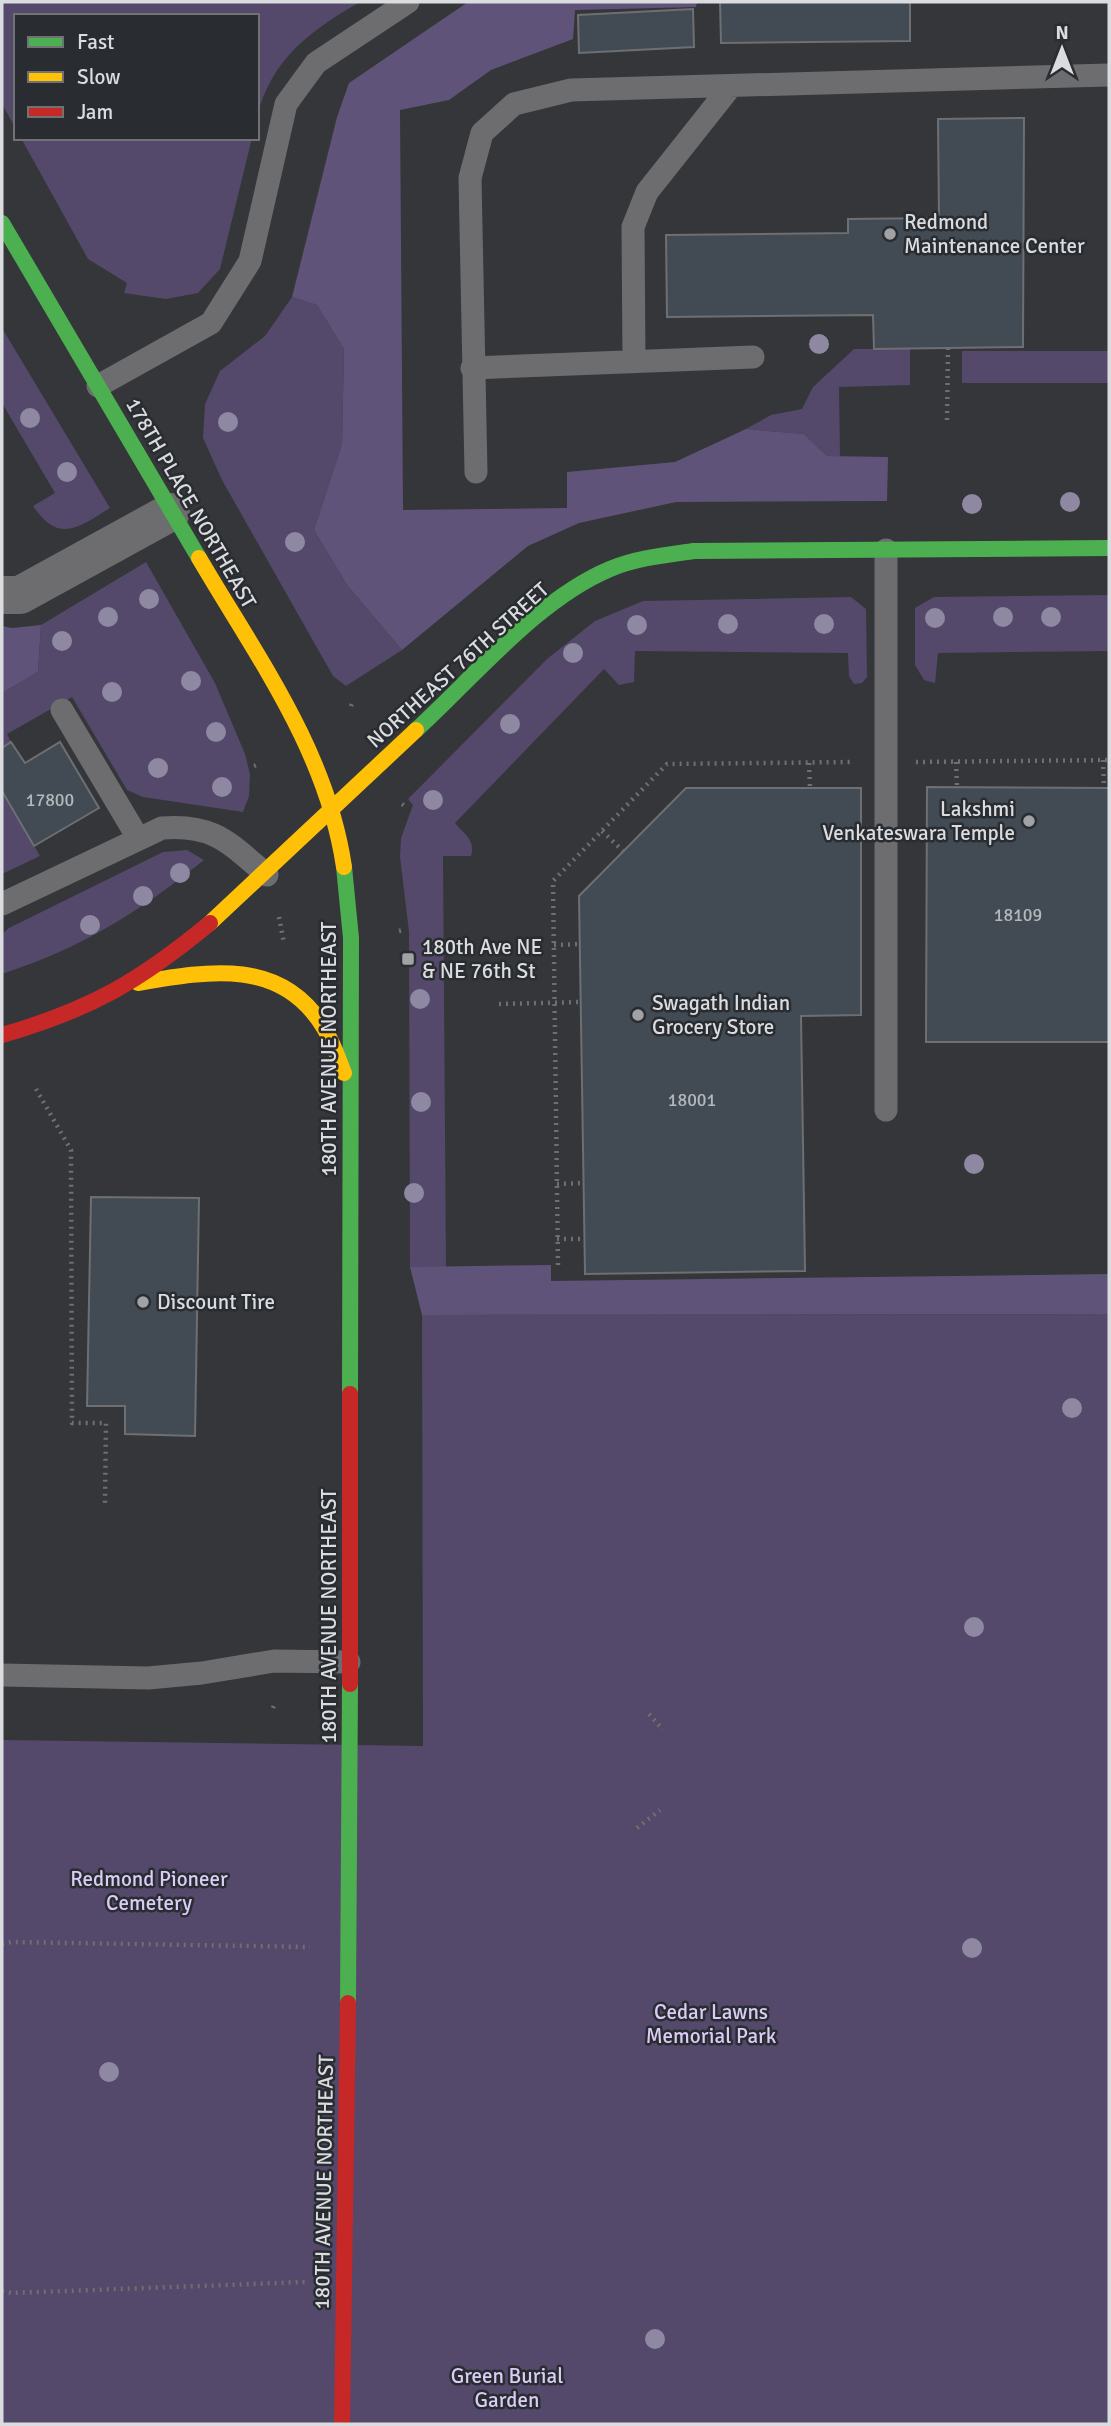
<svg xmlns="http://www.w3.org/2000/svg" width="1111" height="2426" viewBox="0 0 1111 2426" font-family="Signika,sans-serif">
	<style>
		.green { fill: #54496a }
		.forest { fill: #605379 }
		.building { fill: #424b53; stroke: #6d6f72; stroke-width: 2 }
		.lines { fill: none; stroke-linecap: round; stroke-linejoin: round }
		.path { stroke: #6e6f70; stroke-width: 4.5; stroke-dasharray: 2 5; stroke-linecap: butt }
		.lane { stroke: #6d6d6f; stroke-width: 23 }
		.street { stroke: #6d6d6f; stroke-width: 38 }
		.fast { stroke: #4caf50; stroke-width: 16 }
		.slow { stroke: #ffc107; stroke-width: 16 }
		.jam { stroke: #c62828; stroke-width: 16 }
		.tree { fill: #8f88a2 }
		.poi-dot { fill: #a0a2a5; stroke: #292c30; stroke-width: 2.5 }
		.labels { text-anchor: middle; stroke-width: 5; stroke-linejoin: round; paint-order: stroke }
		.number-label { font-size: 18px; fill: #b4b8bc }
		.poi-label { font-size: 21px; fill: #dadcdf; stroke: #292c30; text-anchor: start }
		.street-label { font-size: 21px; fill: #dadcdf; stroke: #292c30 }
		.park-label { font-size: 21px; fill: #dacbf7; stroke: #292c30 }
	</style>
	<rect width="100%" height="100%" fill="#343639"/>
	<path class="green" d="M2,2H360C311,30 271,59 257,117V16H16V129L2,104Z
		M21,138H252L220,269L198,293L166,299L124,293L127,283L88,259Z
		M292,297L317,305L344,349L342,444L314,530L347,585L402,650L346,686L333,676L222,480L203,438L205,404L220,371L265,336Z
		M2,328L110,508C78,528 59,544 33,506L55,493L2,403Z
		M854,349H910V385L839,387L840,456H827L804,434L746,429L771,415L802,409L813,387Z
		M962,351H1109V383H962Z
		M146,562L215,683L245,754L250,774L249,796L243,812L143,797L127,790L72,697L7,734L11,742L2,748V693L38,672L41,625Z
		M1109,595V651L938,653L935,683L924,680L915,665V608L934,597Z
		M851,597L866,609L867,677L862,683L854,684L849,676L848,653L635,651L634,682L619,685L604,669L455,823C464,834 476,840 471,856H443L446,1267H410L409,932L400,857L401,838L413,805L408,799L547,659L595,621L643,601Z
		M2,791L40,856L2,874Z
		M187,850L204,860C137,913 84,947 2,974V934L9,928L163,852Z
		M1109,1314V2424H2V1740L423,1746L422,1315Z"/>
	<path class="forest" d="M468,2H697L696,7L575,10L573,39L491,70L449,100L400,110L403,510L567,508V472L675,462L746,429L804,434L827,456L888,457L887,501L676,502L579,523L528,546L402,650L347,585L314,530L342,444L344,349L317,305L292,297L337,117L349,83Z
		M41,625L38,672L2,693V626L12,628Z
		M551,1265V1281L1109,1274V1314L422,1315L410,1267Z"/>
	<path class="building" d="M720,2H910V41L721,43Z
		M693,9L694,47L579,53L578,15Z
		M1024,118L1023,347L874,349L873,315L667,317L666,235L848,233V219L939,218L938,119Z
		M11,742L25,763L60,742L99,808L34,846L2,791V748Z
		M927,787L1109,788V1042H926Z
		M686,788H861V1015L801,1016L805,1271L585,1274L579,896Z
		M91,1197L199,1198L195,1436L125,1434V1406H87Z"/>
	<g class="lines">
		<path class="path" d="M947,420L948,348
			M351,706L353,701
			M1103,760L1104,788
			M916,762L1109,760
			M956,762L957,787
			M809,763L810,788
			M254,766L259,764
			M402,804L406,807
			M602,831L623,851
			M279,917L284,943
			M399,931L403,930
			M554,945L580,944
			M499,1004L581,1002
			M36,1089L71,1150L72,1423H106L105,1503
			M557,1184L583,1183
			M557,1239H584
			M558,1265L553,881L667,764L854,762
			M273,1708L275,1703
			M649,1714L663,1730
			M637,1828L660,1810
			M2,1944L11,1942L310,1947
			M2,2291L12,2293L305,2282"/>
		<path class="lane" d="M634,361L633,227L647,192L731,86
			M472,368L753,357
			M98,386L211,323L250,261L286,104L316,63L408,2
			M476,472L470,178L482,133L514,104L571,90L1109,75
			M886,550V1110
			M62,710L138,838
			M2,904L162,828C215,824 229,843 267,875
			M2,1675L148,1678L202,1673L274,1661L349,1662"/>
		<path class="street" d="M2,595H20L171,512"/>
		<path class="fast" d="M2,223L199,558
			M416,730C474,677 538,599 610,569C636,558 666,555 694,551L1109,548
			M344,867L351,938L350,1394
			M348,2003L350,1684"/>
		<path class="slow" d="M199,558C257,657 327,751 344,867
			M210,923L416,730
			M138,983C207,971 282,957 324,1028C333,1042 338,1058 344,1073"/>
		<path class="jam" d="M2,1035C90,1010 140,981 210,923
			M350,1684V1394
			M342,2424L348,2003"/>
	</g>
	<g class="tree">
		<circle cx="819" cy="344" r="10"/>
		<circle cx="30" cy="418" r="10"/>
		<circle cx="228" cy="422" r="10"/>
		<circle cx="67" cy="472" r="10"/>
		<circle cx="1070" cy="502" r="10"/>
		<circle cx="972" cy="504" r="10"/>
		<circle cx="295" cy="542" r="10"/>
		<circle cx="149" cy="599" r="10"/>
		<circle cx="108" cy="617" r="10"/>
		<circle cx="1003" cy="617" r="10"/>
		<circle cx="1051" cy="617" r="10"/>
		<circle cx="935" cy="618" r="10"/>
		<circle cx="728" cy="624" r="10"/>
		<circle cx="824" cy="624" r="10"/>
		<circle cx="637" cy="625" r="10"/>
		<circle cx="62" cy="641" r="10"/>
		<circle cx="573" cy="653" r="10"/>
		<circle cx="191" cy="681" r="10"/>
		<circle cx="112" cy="692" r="10"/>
		<circle cx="510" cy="724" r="10"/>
		<circle cx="216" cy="732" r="10"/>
		<circle cx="158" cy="768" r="10"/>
		<circle cx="222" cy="787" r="10"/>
		<circle cx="433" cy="800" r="10"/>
		<circle cx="180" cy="873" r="10"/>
		<circle cx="143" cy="896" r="10"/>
		<circle cx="90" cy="925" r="10"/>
		<circle cx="420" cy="999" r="10"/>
		<circle cx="421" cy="1102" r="10"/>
		<circle cx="974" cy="1164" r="10"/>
		<circle cx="414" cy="1193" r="10"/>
		<circle cx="1072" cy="1408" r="10"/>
		<circle cx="974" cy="1627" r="10"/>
		<circle cx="972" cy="1948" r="10"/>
		<circle cx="109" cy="2072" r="10"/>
		<circle cx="655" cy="2339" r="10"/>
	</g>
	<g class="poi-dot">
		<circle cx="890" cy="234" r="7"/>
		<circle cx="1029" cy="821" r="7"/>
		<rect x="401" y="952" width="14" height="14" rx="3.5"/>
		<circle cx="638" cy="1015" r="7"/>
		<circle cx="143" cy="1302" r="7"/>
	</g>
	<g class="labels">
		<g class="number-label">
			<text x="50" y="806">17800</text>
			<text x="1018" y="921">18109</text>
			<text x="692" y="1106">18001</text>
		</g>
		<g class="poi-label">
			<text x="904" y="229">Redmond<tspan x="904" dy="24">Maintenance Center</tspan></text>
			<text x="1015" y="816" text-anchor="end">Lakshmi<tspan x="1015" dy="24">Venkateswara Temple</tspan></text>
			<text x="422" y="954">180th Ave NE<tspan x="422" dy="24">&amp; NE 76th St</tspan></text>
			<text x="652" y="1010">Swagath Indian<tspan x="652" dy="24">Grocery Store</tspan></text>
			<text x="157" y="1309">Discount Tire</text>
		</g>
		<g class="street-label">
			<text transform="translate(191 503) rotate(60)" y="7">178TH PLACE NORTHEAST</text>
			<text transform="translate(458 665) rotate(-42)" y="7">NORTHEAST 76TH STREET</text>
			<text transform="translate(329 1049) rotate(-90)" y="7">180TH AVENUE NORTHEAST</text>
			<text transform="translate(329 1616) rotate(-90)" y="7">180TH AVENUE NORTHEAST</text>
			<text transform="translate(324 2182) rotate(-89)" y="7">180TH AVENUE NORTHEAST</text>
		</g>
		<g class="park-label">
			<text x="149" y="1886">Redmond Pioneer<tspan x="149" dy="24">Cemetery</tspan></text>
			<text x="711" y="2019">Cedar Lawns<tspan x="711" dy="24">Memorial Park</tspan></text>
			<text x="507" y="2383">Green Burial<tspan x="507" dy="24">Garden</tspan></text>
		</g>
	</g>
	<rect width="1111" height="2426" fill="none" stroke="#dadcdf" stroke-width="7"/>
	<rect x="14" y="14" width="245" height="126" fill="#292c30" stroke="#707276" stroke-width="2"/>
	<rect x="28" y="37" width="35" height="10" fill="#4caf50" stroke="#707276" stroke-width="2"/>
	<text x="77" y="49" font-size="21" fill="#dadcdf">Fast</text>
	<rect x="28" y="72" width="35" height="10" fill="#ffc107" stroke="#707276" stroke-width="2"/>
	<text x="77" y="84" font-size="21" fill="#dadcdf">Slow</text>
	<rect x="28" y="107" width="35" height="10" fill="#c62828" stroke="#707276" stroke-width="2"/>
	<text x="77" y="119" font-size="21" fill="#dadcdf">Jam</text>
	<g transform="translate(1062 49)" stroke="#292c30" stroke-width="5" paint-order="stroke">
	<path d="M0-5L12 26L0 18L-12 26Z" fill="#dadcdf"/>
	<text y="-10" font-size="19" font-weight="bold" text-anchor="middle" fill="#dadcdf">N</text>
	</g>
</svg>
